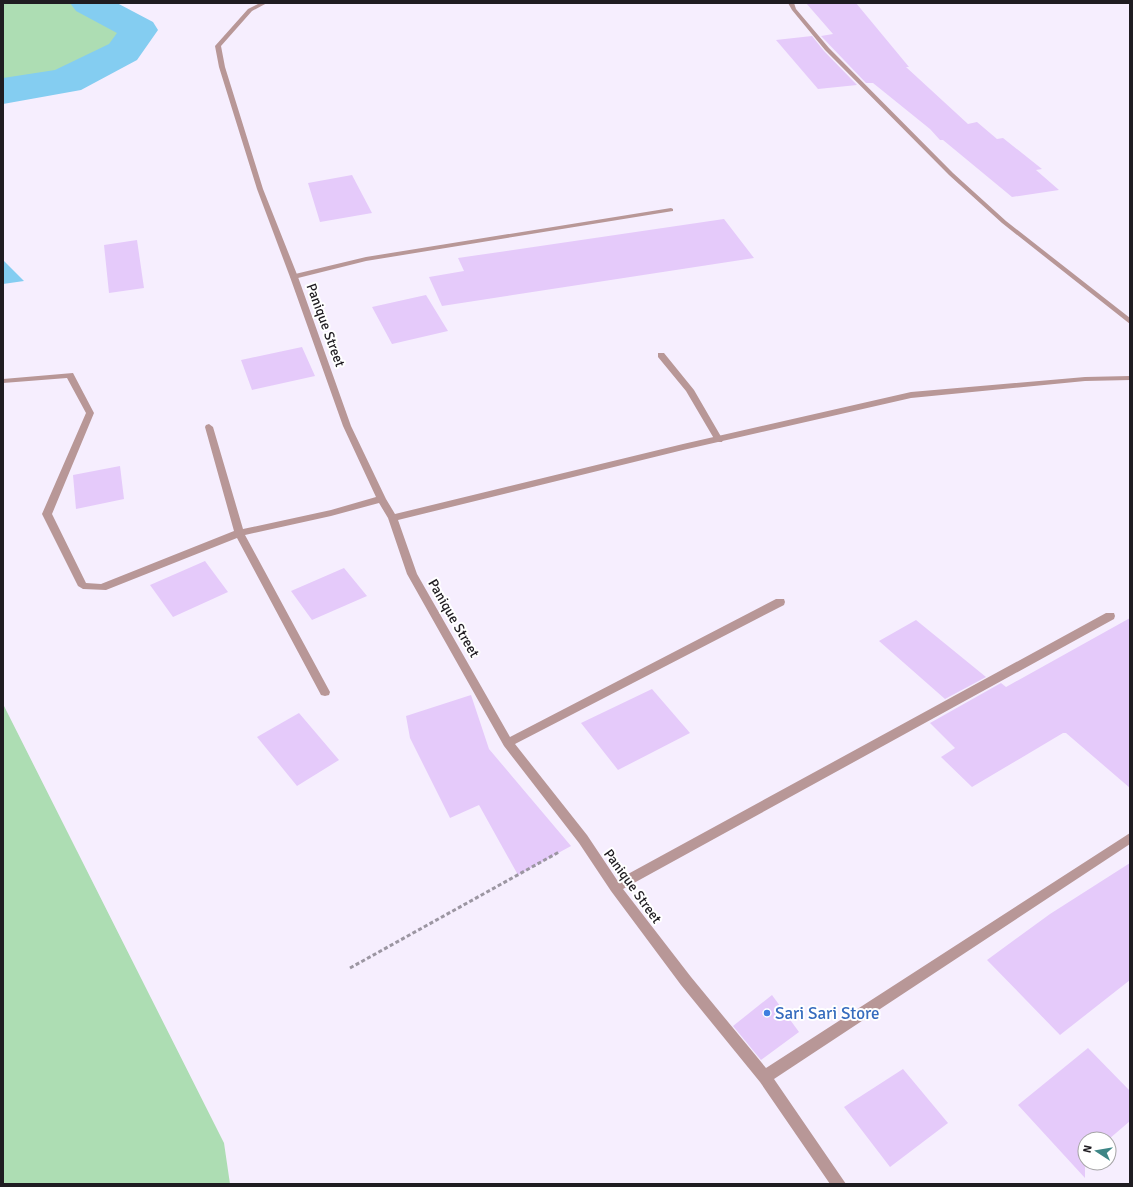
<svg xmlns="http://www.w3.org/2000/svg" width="1133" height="1187" viewBox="0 0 1133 1187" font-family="Signika,sans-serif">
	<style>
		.green { fill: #adddb3 }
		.water { fill: #84cdf1 }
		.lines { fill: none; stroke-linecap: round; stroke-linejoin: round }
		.river { fill: #84cdf1; fill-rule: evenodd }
		.building { fill: #e5cafa }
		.path { stroke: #9c96a2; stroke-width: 3; stroke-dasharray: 4 2.5; stroke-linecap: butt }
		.service { fill: #b89797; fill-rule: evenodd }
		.minor { fill: #b89797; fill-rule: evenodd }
		.shop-dot { fill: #3f7fe0; stroke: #fff; stroke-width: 1.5 }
		.labels { text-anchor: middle; stroke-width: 4; stroke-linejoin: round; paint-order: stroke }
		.street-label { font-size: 14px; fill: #1f1c21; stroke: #fff }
		.near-shop-label { font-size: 17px; fill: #366cbe; stroke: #fff; text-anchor: start }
	</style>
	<rect width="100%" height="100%" fill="#f6eefe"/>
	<path class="green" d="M3,3H74L123,29L112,48L42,77L3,81Z
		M3,704L224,1143L230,1184H3Z"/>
	<path class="water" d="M3,260L24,281L3,284Z"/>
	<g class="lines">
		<path class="river" d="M70,3H117L153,22L158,30L137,60L81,90L3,104V78L55,70L109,44L117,33L76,11Z"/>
	</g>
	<path class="building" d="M806,3H856L909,67H906L968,124L977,122L997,139L1003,138L1042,169L1036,170L1059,190L1012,197L943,140H940L930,129L873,83H866L821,36L833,34Z
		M812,36L824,51L857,85L818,89L776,40Z
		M352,175L372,213L320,222L308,183Z
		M724,219L754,258L442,306L429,277L464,271L458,258Z
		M137,240L144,288L109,293L104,245Z
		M426,295L448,331L392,344L372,307Z
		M302,347L315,376L252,390L241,360Z
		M120,466L124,499L76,509L73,475Z
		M205,561L228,592L173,617L150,585Z
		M344,568L367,596L312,620L291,591Z
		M1130,618V788L1066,733H1063L972,787L941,757L955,748L930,723L1001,683L1006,687Z
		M916,620L986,677L945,699L879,641Z
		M652,689L690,733L618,770L581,723Z
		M471,695L489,749L571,846L518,875L479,805L450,818L410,738L406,716Z
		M299,713L339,760L297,786L257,737Z
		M1130,863V980L1060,1035L987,960L1050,914Z
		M772,995L799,1032L761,1060L733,1026Z
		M1088,1048L1130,1091V1121L1109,1139H1085V1178L1018,1105Z
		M903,1069L948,1123L890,1167L844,1107Z"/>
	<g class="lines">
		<path class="path" d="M350,968L559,852"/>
		<path class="service" d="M671,208L673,209V211L366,261L294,279L290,277L291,275L366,257Z
			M658,353H664L694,390L723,440L722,442H716L686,391L658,357Z"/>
		<path class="minor" d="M260,3H267L252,11L221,46L225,67L263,189L298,277L351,426L386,499L395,514L683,444L911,392L1085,377L1130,376V380L1085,381L911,398L683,450L398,520L417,574L510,737L776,599H784L785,602L784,605L515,744L587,835L617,880L1106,613H1114L1115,616L1114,619L623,889L691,977L766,1068L1130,833V844L774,1079L846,1184H830L760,1082L681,985L611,891L579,843L504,746L407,574L388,518L379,503L331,516L245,535L330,692L329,695L325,696L321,695L237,538L106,590L83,589L78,586L42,514L86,413L67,378L3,383V379L73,373L94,413L52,514L86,583L101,584L234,531L205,427L206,425L209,424L213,427L243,529L331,510L376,497L343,426L290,277L257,189L219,67L215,46L248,9Z
			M788,3H794L796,9L829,48L953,173L1006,221L1130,318V324L1002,223L949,175L825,50L792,10Z"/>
	</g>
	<circle class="shop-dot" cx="767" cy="1013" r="4"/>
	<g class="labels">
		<g class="street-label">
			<text transform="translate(326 325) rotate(70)" y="5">Panique Street</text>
			<text transform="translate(454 618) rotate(60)" y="5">Panique Street</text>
			<text transform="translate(633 886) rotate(54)" y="5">Panique Street</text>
		</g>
		<g class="near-shop-label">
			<text x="775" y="1019">Sari Sari Store</text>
		</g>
	</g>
	<rect width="1133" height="1187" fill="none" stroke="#1f1c21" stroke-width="8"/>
	<g transform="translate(1097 1151) rotate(282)"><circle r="19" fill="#ffffff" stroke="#a5a4a6"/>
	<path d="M0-3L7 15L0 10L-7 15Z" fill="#3d8686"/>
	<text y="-6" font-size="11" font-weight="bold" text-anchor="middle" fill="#1f1c21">N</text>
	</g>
</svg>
